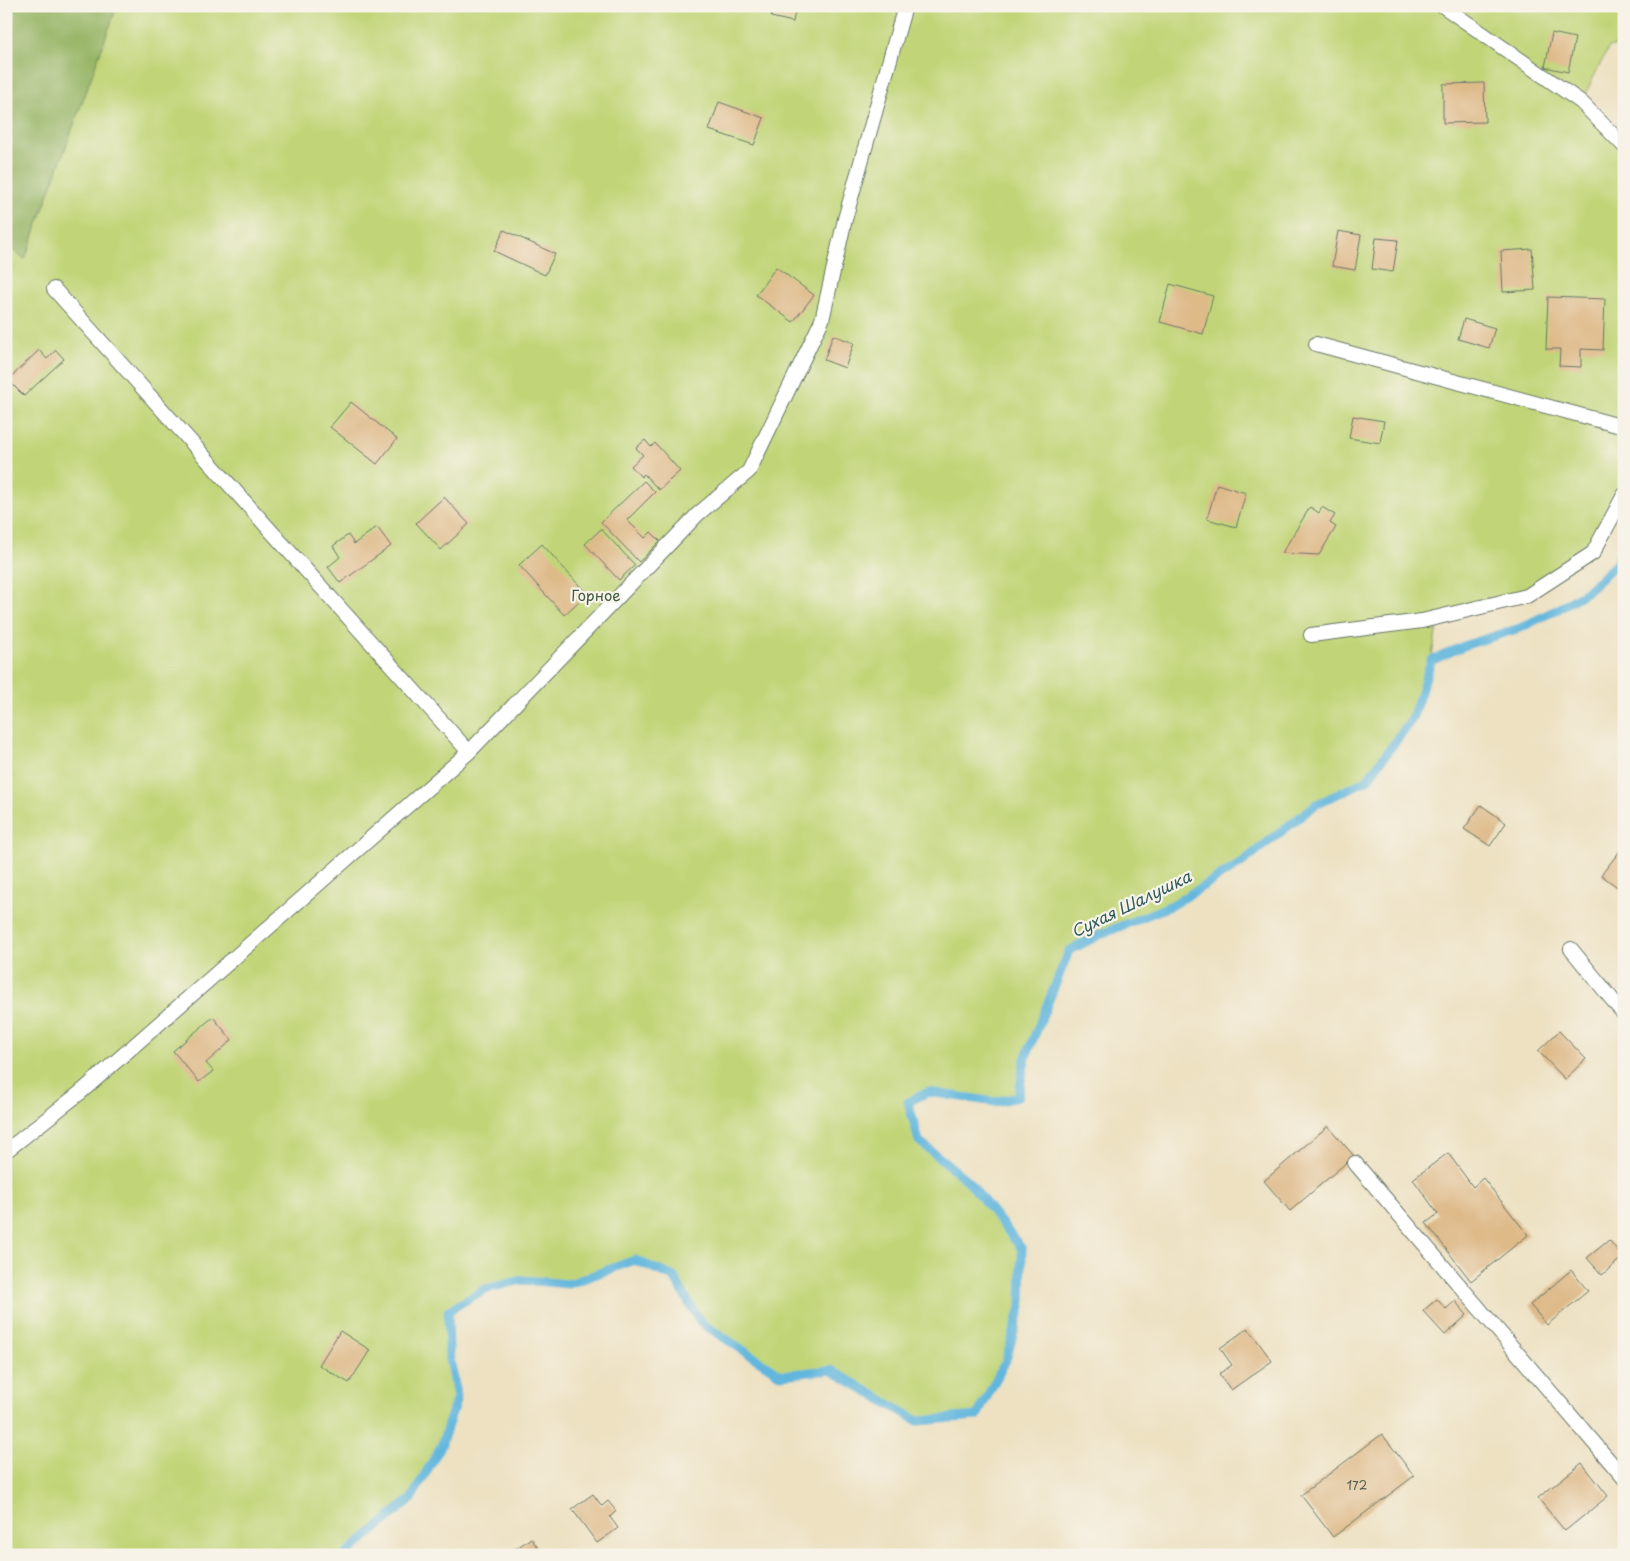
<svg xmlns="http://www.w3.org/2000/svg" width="1630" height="1561" viewBox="0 0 1630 1561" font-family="'Playpen Sans',sans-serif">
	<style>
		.green { fill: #c1d578; stroke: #708956 }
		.forest { fill: #98b668; stroke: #5c7a4e }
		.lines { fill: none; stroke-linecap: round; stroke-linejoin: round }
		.stream { stroke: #60b6dd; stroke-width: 9 }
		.building { fill: #deba89 }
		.lane-casing { stroke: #677666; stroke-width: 16 }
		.lane { stroke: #fff; stroke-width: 14 }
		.labels { text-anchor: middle; stroke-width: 4.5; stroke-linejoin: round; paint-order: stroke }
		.number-label { font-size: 12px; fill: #4f5c49 }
		.park-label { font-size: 15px; fill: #3f5b42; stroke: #f7f3e8 }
		.water-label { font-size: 16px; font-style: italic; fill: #2f5b5e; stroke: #f7f3e8 }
	</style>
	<rect width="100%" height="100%" fill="#f7f3e8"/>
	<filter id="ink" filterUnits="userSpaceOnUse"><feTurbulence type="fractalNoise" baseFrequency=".02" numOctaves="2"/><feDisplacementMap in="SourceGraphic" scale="10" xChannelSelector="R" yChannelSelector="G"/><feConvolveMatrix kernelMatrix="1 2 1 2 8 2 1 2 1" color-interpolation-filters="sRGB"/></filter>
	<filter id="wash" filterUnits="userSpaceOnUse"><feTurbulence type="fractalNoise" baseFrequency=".0096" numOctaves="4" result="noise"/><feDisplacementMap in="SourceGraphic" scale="20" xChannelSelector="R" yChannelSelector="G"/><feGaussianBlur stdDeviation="1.12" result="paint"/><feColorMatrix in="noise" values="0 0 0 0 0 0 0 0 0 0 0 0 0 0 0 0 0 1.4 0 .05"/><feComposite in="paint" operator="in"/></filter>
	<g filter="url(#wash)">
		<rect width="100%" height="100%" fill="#ede1c2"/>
		<path class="green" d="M117,6H1624V44L1609,47L1581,102L1624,146V495L1593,553L1527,596L1439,617L1431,661L1412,719L1367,780L1315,805L1240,864L1172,905L1097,936L1069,951L1025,1059L1018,1097L995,1102L928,1092L908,1102L919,1141L968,1181L1022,1249L1021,1307L1006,1360L977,1416L918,1421L831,1370L781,1375L700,1322L674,1277L635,1260L569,1284L522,1280L485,1289L448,1311L449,1353L457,1397L441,1446L411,1499L345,1555H6V245L25,259Z"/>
		<path class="forest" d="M6,6H117L25,259L6,245Z"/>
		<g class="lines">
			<path class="stream" d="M345,1555L411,1499L441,1446L457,1397L449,1353L448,1311L485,1289L522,1280L569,1284L635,1260L674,1277L700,1322L781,1375L831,1370L918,1421L977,1416L1006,1360L1021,1307L1022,1249L968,1181L919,1141L908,1102L928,1092L995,1102L1018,1097L1025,1059L1069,951L1097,936L1172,905L1240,864L1315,805L1367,780L1412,719L1431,661L1466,645L1520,628L1558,609L1586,592L1617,563L1624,546"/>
		</g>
		<g id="blocks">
			<path class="building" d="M773,6H796L793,22L771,17Z
				M1552,33L1575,38L1568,72L1545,67Z
				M1484,83L1485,122L1443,123V84Z
				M719,102L764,118L754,145L709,130Z
				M504,230L555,254L545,275L494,251Z
				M1338,231L1361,235L1355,270L1332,266Z
				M1376,238L1398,240L1393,272L1372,269Z
				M1532,249L1535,290L1503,292L1501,251Z
				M776,267L814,295L793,322L756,295Z
				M1170,284L1213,296L1203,334L1160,322Z
				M1548,297L1605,299L1603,350L1581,349V367L1559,366L1560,349H1546Z
				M1464,319L1495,328L1489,348L1458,339Z
				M833,335L854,343L845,368L824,360Z
				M39,350L47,359L56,350L64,359L24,396L8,380Z
				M351,402L397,439L377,464L330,427Z
				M1353,416L1384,421L1380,443L1349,438Z
				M645,440L651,447L655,443L680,471L659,490L644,474L641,477L631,466L643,455L636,448Z
				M644,481L655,492L627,520L645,538L651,532L660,541L639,562L601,522Z
				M1217,484L1246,493L1236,527L1207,519Z
				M444,497L469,524L441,550L416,523Z
				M1310,507L1319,513L1322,507L1335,515L1330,523L1336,527L1319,555L1282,553Z
				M377,527L391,546L340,583L328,567L340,557L333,546L348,535L354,544Z
				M601,529L635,565L619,580L585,544Z
				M542,544L587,594L564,615L519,565Z
				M1481,805L1506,823L1490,846L1464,829Z
				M1620,851L1624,854V892L1601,875Z
				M213,1017L232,1040L206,1063L213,1071L199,1082L173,1051Z
				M1559,1031L1586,1059L1565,1079L1538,1051Z
				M1328,1126L1354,1156L1290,1211L1264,1181Z
				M1448,1153L1473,1187L1483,1178L1528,1235L1471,1281L1426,1223L1438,1214L1413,1179Z
				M1609,1240L1623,1257L1602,1275L1587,1258Z
				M1571,1270L1588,1291L1547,1325L1530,1305Z
				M1437,1299L1446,1309L1455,1301L1467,1315L1445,1335L1423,1311Z
				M1248,1328L1272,1361L1231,1390L1219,1374L1232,1365L1220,1348Z
				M340,1331L370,1350L349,1383L319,1365Z
				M1382,1434L1414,1476L1333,1537L1301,1495Z
				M1582,1463L1608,1496L1565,1531L1538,1498Z
				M593,1494L602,1506L608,1501L616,1511L610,1517L618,1528L597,1543L572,1509Z
				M531,1538L543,1555H507Z"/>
		</g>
	</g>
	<g filter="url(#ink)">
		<use href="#blocks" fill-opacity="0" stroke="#677666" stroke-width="1"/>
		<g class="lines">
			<defs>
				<path id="lane" d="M1443,6L1581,102L1624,146
					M54,289L469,752
					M1316,344L1624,427
					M1311,635L1422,621L1527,596L1593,553L1624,495
					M1571,949L1624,1014
					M6,1151L81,1092L469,752L698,514L749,471L822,320L845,219L905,6
					M1355,1163L1624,1478"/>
			</defs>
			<use href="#lane" class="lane-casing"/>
			<use href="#lane" class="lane"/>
		</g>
	</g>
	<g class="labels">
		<g class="number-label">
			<text x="1357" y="1490">172</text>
		</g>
		<g class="park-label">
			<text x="596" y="601">Горное</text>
		</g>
		<g class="water-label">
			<text transform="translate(1131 904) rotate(-26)" y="6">Сухая Шалушка</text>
		</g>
	</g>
	<rect width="1630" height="1561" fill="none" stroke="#f7f3e8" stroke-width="25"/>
</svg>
